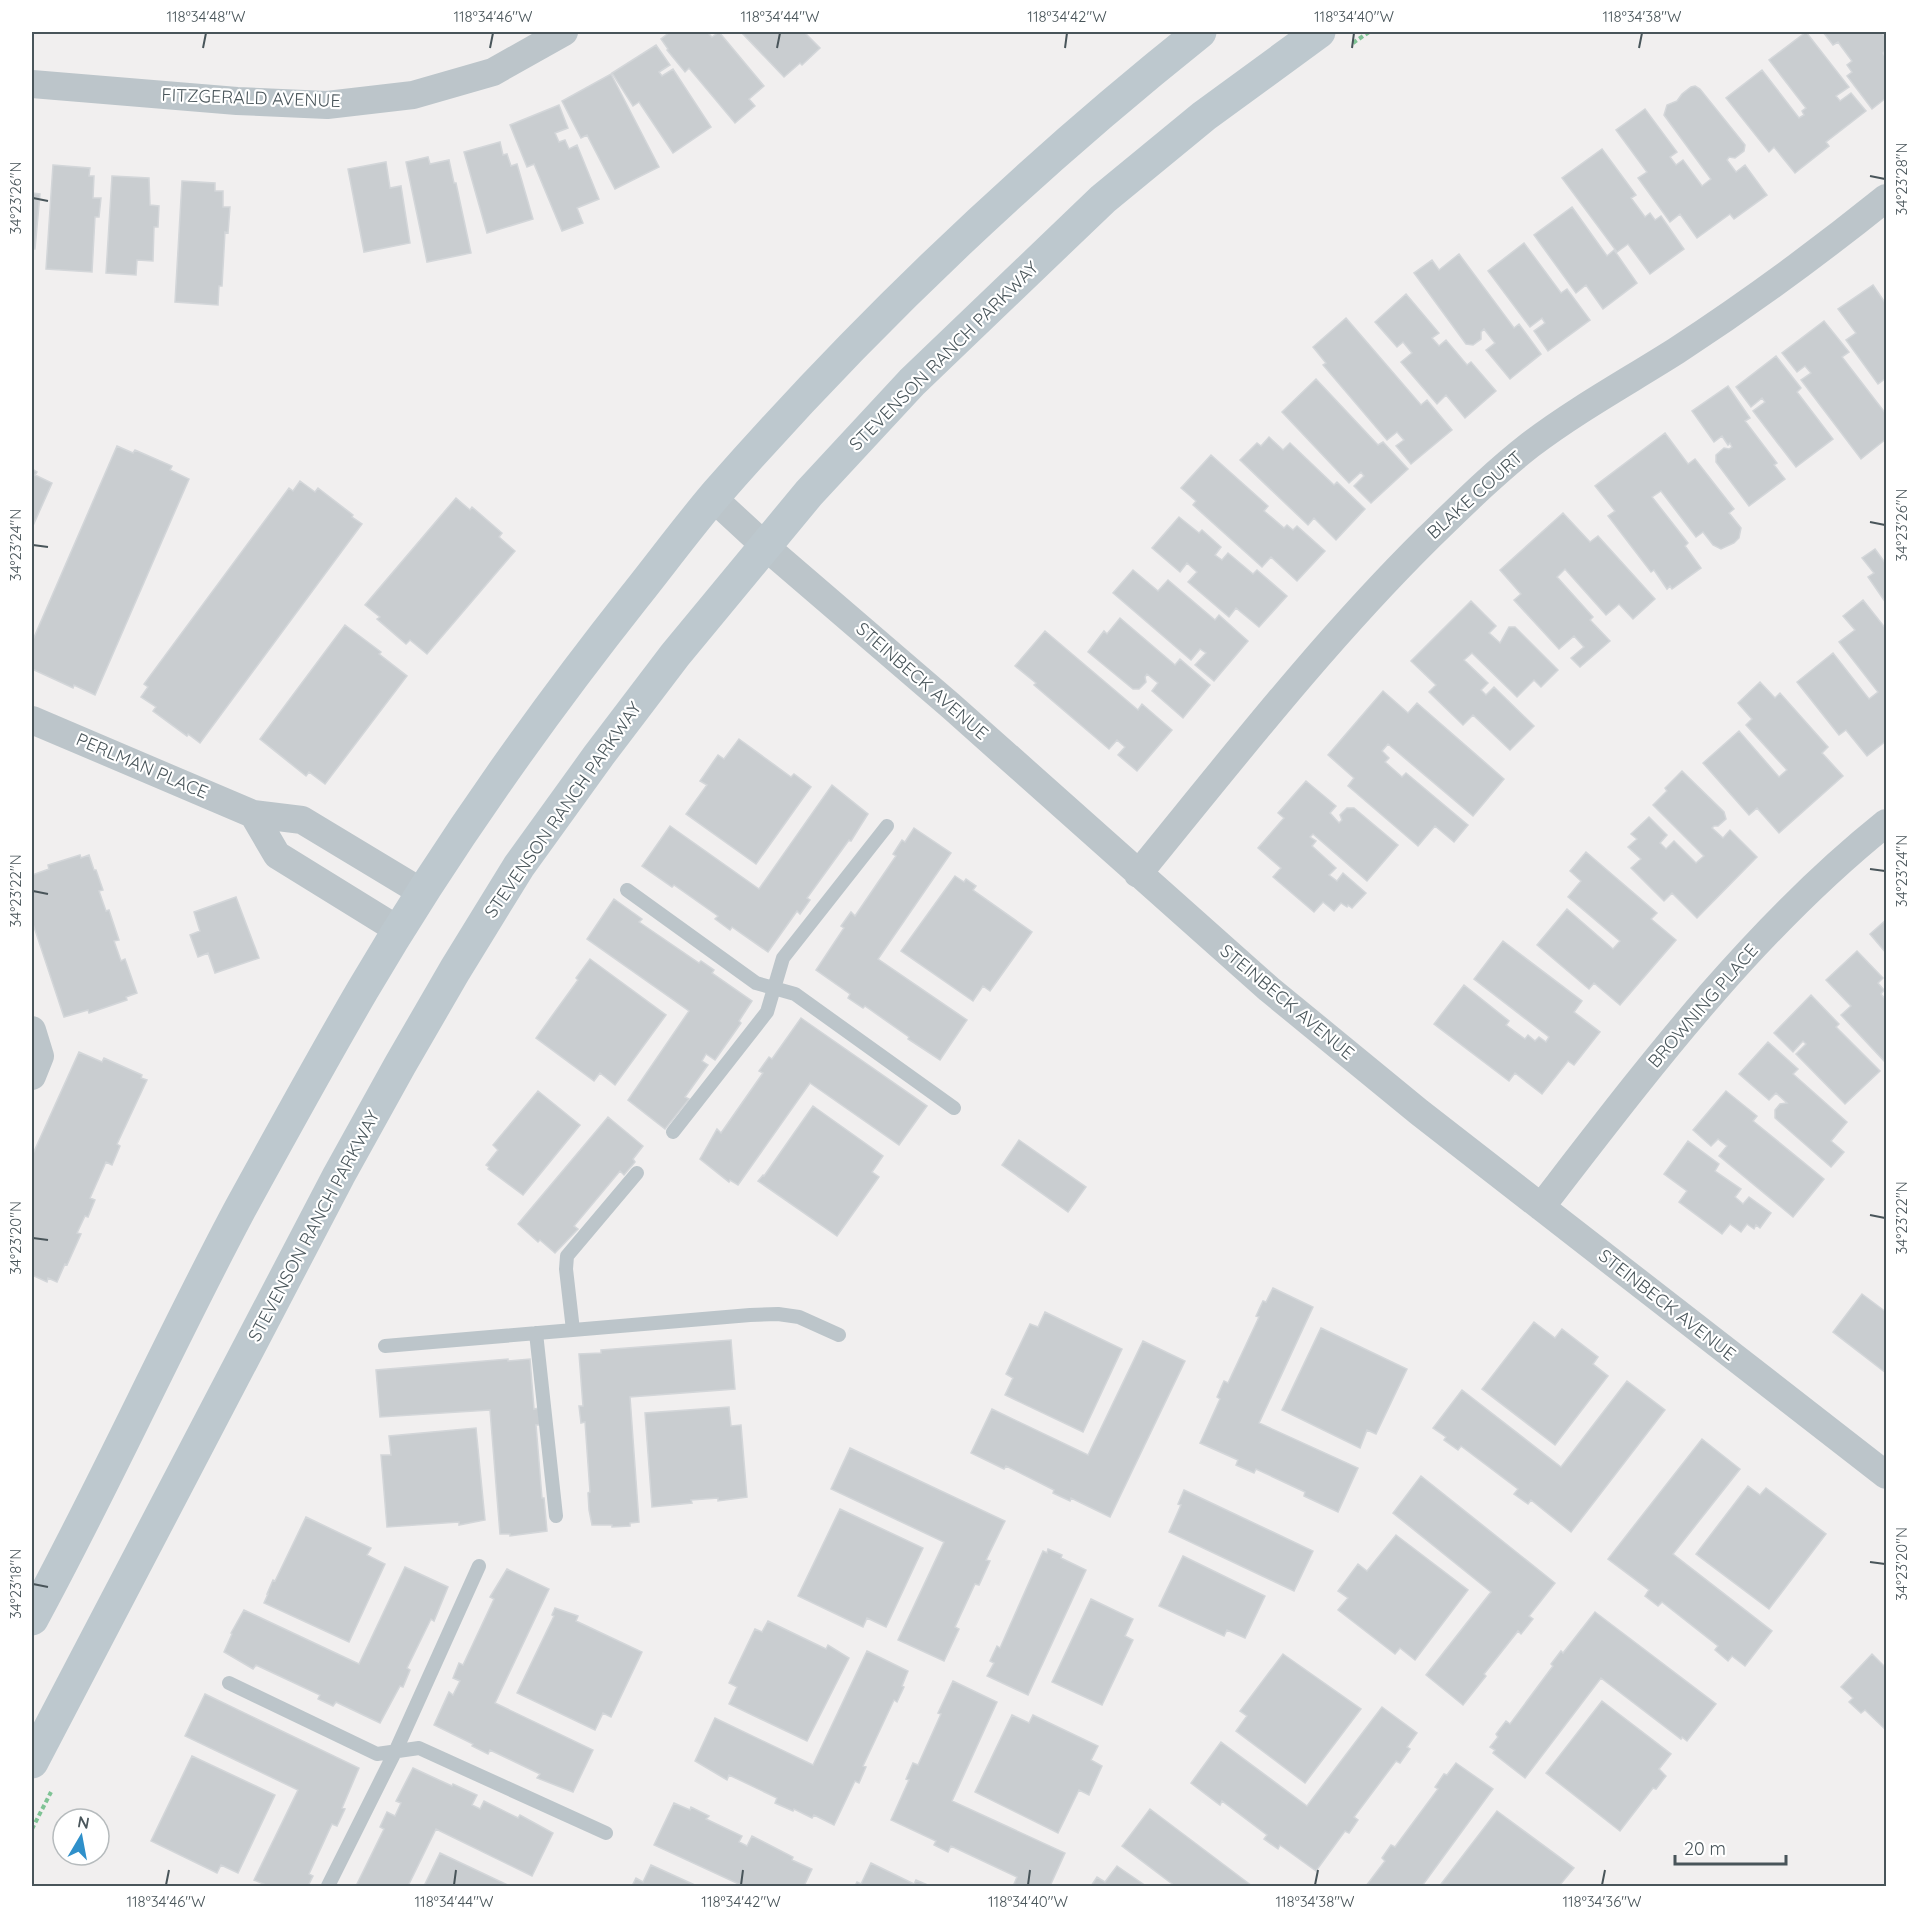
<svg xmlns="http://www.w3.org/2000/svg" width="1918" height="1918" viewBox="0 0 1918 1918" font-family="Quicksand,sans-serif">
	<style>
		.building { fill: #c9cdd0; stroke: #d3d6d9; stroke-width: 1.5 }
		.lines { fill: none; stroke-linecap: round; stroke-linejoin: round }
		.path { stroke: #7fc395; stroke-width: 4; stroke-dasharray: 4.5 3; stroke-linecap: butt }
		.lane { stroke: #bcc5ca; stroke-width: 14 }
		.street { stroke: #bcc5ca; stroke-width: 28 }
		.secondary { stroke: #bdc8ce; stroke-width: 33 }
		.ticks { fill: none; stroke: #49555a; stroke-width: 2 }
		.labels { text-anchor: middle; stroke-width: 4.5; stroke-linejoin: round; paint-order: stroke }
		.street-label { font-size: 18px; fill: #49555a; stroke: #fff }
		.neatline { fill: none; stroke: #49555a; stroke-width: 2 }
		.ticks-label { font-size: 15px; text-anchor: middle; fill: #49555a }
	</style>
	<rect width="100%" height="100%" fill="#f1efef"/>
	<path class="building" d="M670,32H707L712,37L719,32L764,86L749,99L755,106L735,123L689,68L685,72L667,50L668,49L661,39Z
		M741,32H804L820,48L802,65L800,63L784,77Z
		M1806,32L1849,87L1836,96L1840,101L1851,93L1866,111L1826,142L1829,146L1795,173L1774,147L1769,152L1726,98L1762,70L1799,118L1804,115L1802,111L1806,108L1769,60Z
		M1823,32H1881L1886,38V50L1883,53L1886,58V98L1872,109L1847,76L1852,72L1847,65L1852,61L1838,42L1833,45Z
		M656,45L670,65L659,72L662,76L673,69L711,127L673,153L639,102L633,106L612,73Z
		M611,74L659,167L615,189L587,135L581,138L562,101Z
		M1695,86L1700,89L1745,145L1744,151L1735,158L1729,157L1727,160L1736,172L1745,165L1767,195L1734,219L1730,214L1697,238L1680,214L1670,222L1638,178L1647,172L1616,130L1645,109L1677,152L1670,157L1676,165L1683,160L1702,186L1711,179L1664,115L1667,105L1677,101L1682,94L1691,87Z
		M559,105L568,128L555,133L559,142L565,140L569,149L577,145L599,199L577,208L583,223L562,231L534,164L527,167L510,125Z
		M500,142L503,155L507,154L511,166L517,164L533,219L487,233L464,152Z
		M1602,149L1636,195L1631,198L1645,217L1650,213L1655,220L1661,216L1684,249L1650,274L1628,244L1617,252L1562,178Z
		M428,157L430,164L449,160L454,183H456L471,253L427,262L406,162Z
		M386,162L390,188L401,186L410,243L364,252L348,169Z
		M53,165L90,168L89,176H94L93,198H101L99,217H95L92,272L46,269Z
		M112,176L149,178L150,205L159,206L158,227H154L153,261L137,260L136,275L106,273Z
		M32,178V193L40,194L35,249H32Z
		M182,181L215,183V191H223V207H230L228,233L225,232L222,286H219L218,305L175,302Z
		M1572,207L1607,256L1614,250L1637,283L1603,309L1586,285L1576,293L1534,235Z
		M1524,243L1561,293L1567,289L1590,320L1548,351L1534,331L1545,323L1542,318L1530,327L1488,271Z
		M1459,254L1514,328L1519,324L1541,354L1510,379L1486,350L1495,343L1484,329L1481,332V339L1473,345L1466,344L1414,273L1432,260L1439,270Z
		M1873,285L1886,304V378L1878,384L1846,340L1856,333L1838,309Z
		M1406,294L1439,333L1432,338L1439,346L1446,340L1467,365L1471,362L1496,391L1465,418L1446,395L1437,404L1401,362L1412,353L1403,342L1397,347L1375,322Z
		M1346,318L1421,405L1427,400L1452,430L1411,464L1396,446L1404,440L1397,432L1387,440L1323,365L1326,363L1313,347Z
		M1824,321L1849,352L1842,357L1886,414V439L1861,459L1801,380L1811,373L1805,366L1797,372L1782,353Z
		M1776,356L1801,388L1797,392L1833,439L1796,467L1753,411L1765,402L1762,398L1751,407L1736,387Z
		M1316,379L1378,445L1383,442L1408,469L1371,503L1354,486L1364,476L1361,472L1349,483L1282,412Z
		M1728,386L1750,418L1745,421L1777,463L1774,465L1785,479L1749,506L1716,462V455L1724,448L1729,449L1732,447L1730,443L1728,445L1722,436L1714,442L1692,411Z
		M1665,433L1688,464L1695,459L1734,509L1729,513L1741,528L1739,538L1734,543L1721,549L1713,545L1703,532L1696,537L1661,491L1652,497L1688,543L1685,546L1701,568L1672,589L1670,586L1667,589L1654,570L1651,572L1608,516L1615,511L1595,486Z
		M1269,437L1283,450L1290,443L1334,485L1337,482L1365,509L1336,540L1314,518L1308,525L1240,460L1257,443L1261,446Z
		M117,446L133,453L135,450L172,466L170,470L189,479L95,695L74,685L73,688L32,669V642Z
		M1211,455L1268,506L1264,511L1284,528L1287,525L1293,530L1297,526L1325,551L1297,581L1271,557L1262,567L1193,505L1196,501L1181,488Z
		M32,469L37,472L35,475L52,483L32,528Z
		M300,481L315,492L318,488L353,515L352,517L362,524L200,743L188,734L187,736L153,711L156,707L141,697L148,687L144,684L289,488L293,491Z
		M456,498L470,510L472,507L502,533L499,537L515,551L427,654L410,640L406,644L377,619L380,617L365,605Z
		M1563,513L1590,542L1598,536L1655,599L1633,619L1619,604L1606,615L1565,569L1557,577L1593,617L1590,620L1610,641L1580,667L1571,658L1584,647L1574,636L1559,649L1514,600L1521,594L1500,570Z
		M1179,517L1199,533L1202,530L1221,547L1215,555L1222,560L1228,553L1253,574L1257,570L1287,596L1259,627L1236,608L1229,617L1188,582L1197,572L1187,563L1180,572L1152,548Z
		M1875,549L1886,564V603L1868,577L1874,573L1862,558Z
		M1133,570L1158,591L1168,580L1215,620L1219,615L1248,641L1214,681L1195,665L1206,653L1200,649L1191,660L1113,593Z
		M1863,600L1886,629V741L1867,756L1846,730L1839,735L1797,682L1833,653L1869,699L1878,692L1839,642L1855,630L1843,616Z
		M1471,601L1496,626L1489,633L1500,643L1509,627H1515L1558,670L1541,687L1534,680L1517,697L1472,653L1464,660L1488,683L1481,690L1486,695L1494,687L1534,726L1510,750L1473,715L1463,725L1429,692L1436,685L1411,661Z
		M1120,618L1175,665L1180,659L1210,685L1183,718L1152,691L1158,683L1147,674L1145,677L1146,682L1139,689H1133L1088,652L1104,631L1107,634Z
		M345,625L381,652L379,654L407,676L325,784L309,772L306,776L260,739Z
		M1045,631L1138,710L1142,704L1172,730L1137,771L1118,755L1125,747L1117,740L1109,749L1034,685L1036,683L1015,666Z
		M1760,682L1775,698L1780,693L1828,747L1822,753L1843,776L1779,833L1757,808L1749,815L1703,763L1739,731L1779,777L1787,770L1746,725L1752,719L1738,703Z
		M1383,691L1408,713L1417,703L1504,779L1473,816L1388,744L1382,751L1389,758L1385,762L1402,777L1406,773L1468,825L1454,842L1435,826L1418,846L1348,786L1354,778L1328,755Z
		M739,739L791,777L794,774L811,787L756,864L686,814L707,785L700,781L718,755L724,759Z
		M1682,771L1724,812L1726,819L1718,826H1714L1712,828L1723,838L1730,830L1757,857L1697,918L1672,893L1664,901L1631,868L1641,859L1628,847L1637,839L1631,834L1649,817L1667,835L1660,843L1666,849L1674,841L1696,863L1704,856L1653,805L1667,791L1665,788Z
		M1306,781L1336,806L1330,813L1339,823L1342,820L1340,815L1347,808H1354L1398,845L1367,881L1313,834L1310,837L1316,841L1312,846L1336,868L1329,875L1337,881L1343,873L1366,893L1352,908L1348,905L1347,907L1341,903L1334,911L1323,902L1314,912L1273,877L1281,868L1258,848L1284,818L1278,813Z
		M832,785L868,814L851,841L849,840L807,898L810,900L800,914L797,911L768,952L732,927L730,930L715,919L718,916L674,885L672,887L642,866L670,826L759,889Z
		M914,828L951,853L878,959L967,1020L940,1060L908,1039L909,1037L865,1006L863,1008L848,998L850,994L816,970L844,928L841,926L851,912L855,916L896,856L893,854L902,840L905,842Z
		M1586,852L1657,913L1651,919L1676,940L1620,1005L1594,983L1589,989L1537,945L1567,909L1613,949L1620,941L1568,897L1581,881L1570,871Z
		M80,855L81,858L89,855L94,870H96L103,890L99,891L106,911L109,910L119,940L114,941L121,961L125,959L137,993L126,997L127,1000L89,1013L88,1010L64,1017L32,921V875L49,869L48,865Z
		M955,876L964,882L966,879L976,886L973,890L1032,932L990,991L983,986L973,1001L901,951Z
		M236,897L259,958L215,973L208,953L198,957L190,935L200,931L194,912Z
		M614,899L642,919L639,922L699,963L701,961L714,970L712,973L752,1001L739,1021L741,1023L715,1060L706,1054L702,1061L708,1065L685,1097L689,1099L665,1129L628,1100L689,1011L587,939Z
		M1886,920V953L1870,934Z
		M1503,941L1582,1001L1574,1012L1600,1032L1574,1065L1568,1061L1542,1094L1515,1073L1509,1081L1434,1024L1464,985L1509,1021L1506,1025L1525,1039L1528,1035L1535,1041L1539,1037L1546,1042L1549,1037L1474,979Z
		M1857,951L1883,978L1878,983L1884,990L1881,994L1886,1000V1063L1841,1015L1851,1006L1826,980Z
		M590,959L666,1015L615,1085L600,1073L594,1081L536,1038L578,980L576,978Z
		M1811,995L1839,1024L1836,1027L1880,1071L1845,1104L1796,1054L1806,1044L1803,1041L1793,1052L1774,1033Z
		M801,1018L927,1106L899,1145L810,1083L738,1185L730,1180L729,1182L700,1159L717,1129L721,1133L763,1073L759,1071L769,1057L772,1059Z
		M1768,1042L1798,1069L1793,1074L1847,1122L1831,1141L1844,1152L1831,1167L1775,1118V1110L1780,1104L1787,1103L1776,1093L1769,1100L1739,1074Z
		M79,1052L102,1062L104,1058L142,1075L141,1078L147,1080L117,1144L120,1146L112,1165L106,1162L90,1198L95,1200L88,1217L85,1216L77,1233L81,1234L67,1265L65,1264L57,1282L48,1278L47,1282L32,1275V1156Z
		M538,1091L580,1125L523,1195L488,1169L489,1167L486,1165L498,1150L493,1145Z
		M1726,1091L1757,1116L1753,1121L1824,1179L1793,1217L1719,1156L1727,1146L1718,1139L1711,1146L1693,1130Z
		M813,1106L883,1156L872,1172L879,1177L837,1236L758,1181L763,1175L764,1176Z
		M608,1117L643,1146L633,1159L635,1162L624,1175L620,1171L574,1226L578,1229L555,1253L540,1240L538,1242L518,1224Z
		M1019,1140L1086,1187L1068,1212L1002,1165Z
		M1688,1141L1719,1164L1715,1171L1741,1189L1735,1197L1743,1204L1749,1197L1771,1213L1760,1228L1756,1225L1754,1229L1747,1224L1741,1232L1730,1224L1722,1234L1679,1202L1687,1191L1664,1174Z
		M1273,1288L1313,1307L1259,1423L1358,1468L1338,1512L1304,1496L1305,1492L1256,1469L1254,1473L1236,1465L1238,1460L1200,1443L1220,1399L1217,1397L1224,1381L1228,1383L1259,1317L1256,1316L1263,1301L1266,1302Z
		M1862,1294L1886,1312V1373L1833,1332Z
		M1045,1312L1122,1349L1083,1432L1005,1395L1013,1378L1006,1374L1030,1324L1038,1327Z
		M1534,1322L1555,1338L1562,1329L1598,1357L1593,1364L1608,1376L1555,1445L1482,1389Z
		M1321,1328L1407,1369L1376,1434L1367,1430L1360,1448L1282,1410Z
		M731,1340L735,1389L630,1397L639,1522L630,1523V1526L612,1527V1525H592L589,1510L588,1493L590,1492L585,1422L581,1423L579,1406H583L579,1354L601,1353V1350Z
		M1143,1341L1185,1361L1110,1517L1071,1498L1070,1501L1053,1493L1054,1490L1006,1466L1004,1469L971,1453L992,1409L1088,1455Z
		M508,1359V1361L530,1359L534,1409L539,1408L540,1425H536L542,1498H544L547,1531L510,1536V1534H500L490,1410L380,1417L376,1370Z
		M1627,1381L1665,1410L1571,1532L1531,1500L1528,1504L1514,1494L1518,1489L1461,1446L1458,1450L1444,1440L1446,1437L1433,1428L1462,1390L1561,1467Z
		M729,1407L731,1426L741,1425L747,1497L718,1501V1498L691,1500L692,1503L652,1507L645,1413Z
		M476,1428L485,1520L459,1525V1522L387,1527L381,1455H391L389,1436Z
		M1702,1439L1740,1469L1673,1554L1772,1631L1745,1666L1732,1656L1728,1661L1715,1650L1718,1646L1662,1602L1658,1606L1645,1596L1649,1590L1608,1559Z
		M850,1448L1005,1521L986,1560L990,1561L979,1585L975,1584L955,1627L959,1629L944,1661L898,1640L944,1542L831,1489Z
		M1421,1476L1555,1583L1529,1616L1533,1619L1521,1634L1518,1631L1484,1674L1486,1676L1463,1705L1426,1675L1491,1592L1393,1513Z
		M1748,1486L1760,1495L1766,1488L1826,1534L1769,1609L1696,1554Z
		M1184,1490L1313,1551L1294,1591L1169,1532L1181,1505L1178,1504Z
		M840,1509L923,1548L886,1627L867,1618L863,1627L798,1596Z
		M306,1517L371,1548L367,1555L385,1564L349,1642L264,1603L268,1594H267L273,1580L275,1581Z
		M1396,1535L1468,1590L1415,1660L1400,1648L1395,1654L1338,1610L1348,1598L1338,1591L1358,1564L1367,1571Z
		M1048,1549L1062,1555L1061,1558L1086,1570L1028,1695L987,1676L994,1663L990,1661L997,1646L1000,1648L1043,1551L1047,1553Z
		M1183,1556L1265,1596L1245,1638L1227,1630L1224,1636L1159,1606Z
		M405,1567L448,1587L434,1621L431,1619L407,1668L410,1670L403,1687L400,1686L380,1723L336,1702L333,1706L318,1699L320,1695L256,1665L253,1669L224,1652L232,1634L231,1633L244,1610L359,1664Z
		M507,1569L549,1589L495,1703L593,1750L573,1792L537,1778L540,1774L490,1750L488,1754L472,1746L473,1744L434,1725L449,1692L453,1695L460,1681L453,1678L459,1663L463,1665L494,1599L490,1597Z
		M1091,1599L1133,1619L1125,1636L1133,1640L1102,1705L1052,1682Z
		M555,1608L578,1616L576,1621L642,1652L611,1717L603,1713L595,1730L517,1693L554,1616L552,1615Z
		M1595,1612L1716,1704L1687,1741L1682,1737L1681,1739L1601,1678L1525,1778L1493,1753L1495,1750L1490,1747L1498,1737L1496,1734L1506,1721L1510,1724L1553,1666L1551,1664L1561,1651L1563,1653Z
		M768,1621L826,1649L828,1645L849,1658L807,1741L729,1704L737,1687L729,1683L755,1629L762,1632Z
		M867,1651L908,1671L902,1686L904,1687L897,1702L894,1700L863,1766L866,1767L859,1783L855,1781L834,1825L814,1815L812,1818L794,1809L793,1811L775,1803L777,1798L729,1775L727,1780L695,1761L715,1718L813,1765Z
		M1283,1654L1361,1709L1305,1783L1236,1731L1247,1716L1240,1711Z
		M1872,1654L1886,1668V1730L1865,1710L1861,1713L1849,1702L1853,1698L1841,1687Z
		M953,1681L997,1702L952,1801L1065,1853L1050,1886H1020L1014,1884L1017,1877L951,1846L948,1852L934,1845L936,1841L891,1820L909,1780L906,1779L913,1763L918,1765L941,1714L938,1713Z
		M205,1694L359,1768L342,1808L345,1809L337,1826L332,1824L309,1874L313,1876L308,1886H268L254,1880L298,1790L185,1736Z
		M1602,1701L1671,1754L1659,1769L1666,1776L1656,1789L1653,1788L1620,1831L1546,1773Z
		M1382,1707L1417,1733L1407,1747L1410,1749L1400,1763L1396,1761L1354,1817L1358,1820L1349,1833L1345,1831L1316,1871L1280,1845L1278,1849L1264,1839L1267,1835L1222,1801L1220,1805L1191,1783L1221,1742L1307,1806Z
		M1012,1715L1029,1723L1033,1715L1098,1746L1091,1760L1102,1766L1089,1795L1079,1790L1058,1833L975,1792Z
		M192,1756L275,1795L238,1873L221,1865L217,1873L151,1841Z
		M1456,1763L1493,1789L1422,1886H1366L1385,1861L1382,1858L1391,1845L1395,1847L1438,1789L1435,1787L1444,1774L1447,1775Z
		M413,1768L452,1786L453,1784L477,1795L472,1805L480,1809L484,1801L518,1818L520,1815L553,1833L532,1876L436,1829L408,1886H356L384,1829L380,1827L387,1812L395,1816L401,1803L396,1801Z
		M674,1803L690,1810L691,1807L709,1816L706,1819L742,1836L739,1842L747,1846L752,1836L793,1857L792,1860L812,1869L804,1886H743L654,1845Z
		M1150,1809L1252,1886H1175L1122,1846Z
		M1497,1811L1574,1868L1559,1886H1444L1441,1884Z
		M440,1853L510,1886H424Z
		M871,1863L914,1884L916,1880L930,1886H855L857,1882L861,1884Z
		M651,1865L697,1886H632L636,1878L643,1882Z
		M1117,1866L1146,1886H1091L1097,1877L1105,1882Z"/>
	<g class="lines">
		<path class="path" d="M1353,43L1369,32
			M32,1829L51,1792"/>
		<path class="lane" d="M627,890L756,983L795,994L954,1108
			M673,1132L767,1012L783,958L887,826
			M573,1330L566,1269L567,1256L637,1173
			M536,1333L556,1516
			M385,1346L750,1315L778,1314L799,1317L839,1335
			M229,1683L377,1754L419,1748L606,1833
			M328,1886L396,1750L479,1566"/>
		<path class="street" d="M32,84L237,101L327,105L413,95L493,72L564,32
			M713,498L766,547L951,706L1269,989L1419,1112L1886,1475
			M32,720L253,814L302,820L423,893
			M253,814L277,855L400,931
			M1138,874C1232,759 1323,642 1428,538C1461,506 1494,473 1530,445C1576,410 1627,382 1676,351C1748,304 1819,252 1886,198
			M32,1030L40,1056L32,1076
			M1541,1207C1646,1071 1751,931 1886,823"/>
		<path class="secondary" d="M32,1619C105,1485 168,1344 240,1209C280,1136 320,1063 362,991C443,853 536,721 635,596C662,562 688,527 716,494C863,326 1026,171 1200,32
			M32,1762L339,1175L400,1065L455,970L519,866L599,755L675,655L809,493L912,382L1103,199L1204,116L1319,32"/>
	</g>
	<path class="ticks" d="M203,48L206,33M490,48L493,33M777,48L780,33M1065,48L1067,33M1352,48L1354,33M1639,48L1642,33M1870,176L1885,179M33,198L48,201M1870,522L1885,525M33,545L48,547M1870,869L1885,871M33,891L48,894M1870,1215L1885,1218M33,1238L48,1240M1870,1562L1885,1564M33,1584L48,1587M166,1885L169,1870M454,1885L456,1870M741,1885L743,1870M1028,1885L1030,1870M1315,1885L1318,1870M1602,1885L1605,1870"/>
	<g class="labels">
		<g class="street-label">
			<text transform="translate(251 98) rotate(2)" y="6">FITZGERALD AVENUE</text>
			<text transform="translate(944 356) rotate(-45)" y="6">STEVENSON RANCH PARKWAY</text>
			<text transform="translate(1475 495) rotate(-42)" y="6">BLAKE COURT</text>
			<text transform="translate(922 681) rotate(41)" y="6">STEINBECK AVENUE</text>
			<text transform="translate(142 766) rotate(23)" y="6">PERLMAN PLACE</text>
			<text transform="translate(563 810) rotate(-55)" y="6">STEVENSON RANCH PARKWAY</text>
			<text transform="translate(1287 1002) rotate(40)" y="6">STEINBECK AVENUE</text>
			<text transform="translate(1703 1006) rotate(-49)" y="6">BROWNING PLACE</text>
			<text transform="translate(314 1226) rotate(-62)" y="6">STEVENSON RANCH PARKWAY</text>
			<text transform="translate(1667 1305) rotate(38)" y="6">STEINBECK AVENUE</text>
		</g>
	</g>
	<rect width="1918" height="1918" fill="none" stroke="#ffffff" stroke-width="66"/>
	<g transform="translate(81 1837) rotate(10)"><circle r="28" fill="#ffffff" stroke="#b6bbbd" stroke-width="1.5"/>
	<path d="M0-4.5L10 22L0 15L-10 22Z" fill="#2f90ca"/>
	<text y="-9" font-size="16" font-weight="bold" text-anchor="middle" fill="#49555a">N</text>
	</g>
	<path d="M1675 1855v9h111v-9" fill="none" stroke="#49555a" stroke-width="3"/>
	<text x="1684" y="1855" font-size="18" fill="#49555a" stroke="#ffffff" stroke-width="4.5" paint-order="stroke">20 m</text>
	<rect x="33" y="33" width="1852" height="1852" class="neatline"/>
	<g class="ticks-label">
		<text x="206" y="22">118°34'48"W</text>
		<text x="493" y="22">118°34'46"W</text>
		<text x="780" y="22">118°34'44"W</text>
		<text x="1067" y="22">118°34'42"W</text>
		<text x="1354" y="22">118°34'40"W</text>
		<text x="1642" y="22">118°34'38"W</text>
		<text transform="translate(1902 179) rotate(-90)" y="5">34°23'28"N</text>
		<text transform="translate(16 198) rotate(-90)" y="5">34°23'26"N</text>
		<text transform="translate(1902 525) rotate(-90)" y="5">34°23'26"N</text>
		<text transform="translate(16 545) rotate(-90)" y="5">34°23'24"N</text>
		<text transform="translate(1902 871) rotate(-90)" y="5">34°23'24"N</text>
		<text transform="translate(16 891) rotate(-90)" y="5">34°23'22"N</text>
		<text transform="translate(1902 1218) rotate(-90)" y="5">34°23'22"N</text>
		<text transform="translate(16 1238) rotate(-90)" y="5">34°23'20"N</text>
		<text transform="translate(1902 1564) rotate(-90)" y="5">34°23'20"N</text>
		<text transform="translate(16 1584) rotate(-90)" y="5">34°23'18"N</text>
		<text x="166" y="1907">118°34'46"W</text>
		<text x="454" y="1907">118°34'44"W</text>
		<text x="741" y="1907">118°34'42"W</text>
		<text x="1028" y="1907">118°34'40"W</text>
		<text x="1315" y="1907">118°34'38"W</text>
		<text x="1602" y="1907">118°34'36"W</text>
	</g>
</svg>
